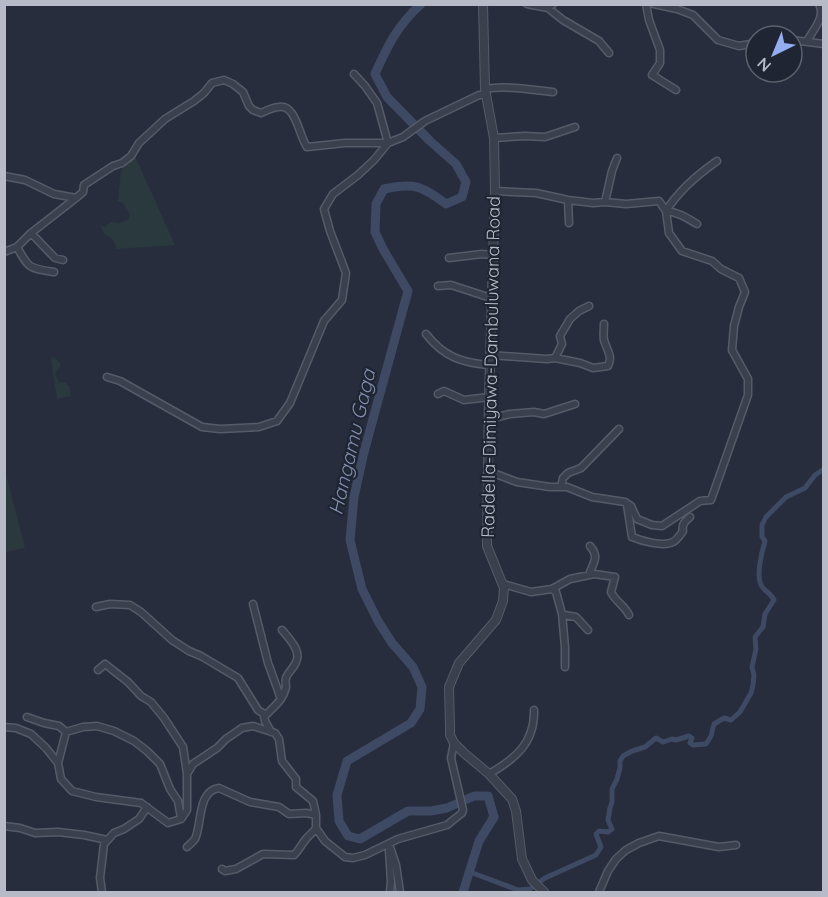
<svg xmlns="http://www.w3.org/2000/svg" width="828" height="897" viewBox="0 0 828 897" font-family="Quicksand,sans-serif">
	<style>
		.green { fill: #29393e }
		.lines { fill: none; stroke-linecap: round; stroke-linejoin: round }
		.canal { stroke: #3e4964; stroke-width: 5 }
		.river { stroke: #3e4964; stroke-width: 9 }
		.minor-casing { stroke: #555b68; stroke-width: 9 }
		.tertiary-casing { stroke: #555b68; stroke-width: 10 }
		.minor { stroke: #3a404d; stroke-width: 6 }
		.tertiary { stroke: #3a404d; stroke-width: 8 }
		.labels { text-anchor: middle; stroke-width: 4.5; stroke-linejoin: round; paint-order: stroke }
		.street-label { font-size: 18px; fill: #b7bbc8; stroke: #1f2532 }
		.water-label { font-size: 20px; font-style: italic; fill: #818ead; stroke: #1f2532 }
	</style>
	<rect width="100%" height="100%" fill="#272d3d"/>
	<path class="green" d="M135,156L175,245L116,249C114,241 113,238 105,235L100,225L105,227L111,222L119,223L128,220L130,214L123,203L118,201L121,170Z
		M55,357L61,365L55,373L59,383L64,382L69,386L71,396L57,399L51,358Z
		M4,467L25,548L5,552H4Z"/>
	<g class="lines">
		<path class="canal" d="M470,872L518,890L530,889L545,878L596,855L601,847L596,834L599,831L608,832L612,829L608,820L610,808L612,802V789L617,779L620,768V761L623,756L632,751L645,747L656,738L663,742L672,739L676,740L689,736L692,738L690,743L693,745L706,744L711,736L714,724L724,718L731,720L740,712L751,693L753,685L754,675L752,667L756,649L755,637L763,627L765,614L774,600C771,593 764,591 761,585C756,575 762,551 765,541L762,537V525L766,517L786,497L805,488L815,475L824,469"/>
		<path class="river" d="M421,4C397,26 388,45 375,74L387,97L430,141L456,164L466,182L462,197L446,204C422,186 414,182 384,189L376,204L375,232L383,249L408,291L364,452L354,497L350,540L362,589L378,621L392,643L413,667L422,687L420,709L411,723L347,761L337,795L339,821L348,836L360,839L408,811H431L447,808L474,796H488L494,817L479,841L463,892"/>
		<defs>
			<path id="minor" d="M527,4L548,8L553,4
				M646,4L649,20L660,50V63L652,75L676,90
				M654,4L677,9L693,15L718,40L739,46L756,43
				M548,8L563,20L599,41L609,53
				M792,40L824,44
				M807,41C813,30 826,17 819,4
				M485,89C507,85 531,90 553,92
				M494,138L525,136L545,137L575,127
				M4,176L25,180L54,194L76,198
				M568,200L569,223
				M605,202L612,171L617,158
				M697,224C687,218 678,212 666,211C679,190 697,175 717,161
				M31,233L55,258L63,260
				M17,247C29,269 29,268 54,272
				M4,252L17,247L31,233L76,198L83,192L84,185L113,166L122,163L131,156L139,143L165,119L194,101L204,93L212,83L224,80L233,84L243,92L249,106L253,110L261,113C266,111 273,107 279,107C296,104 299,136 307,147L345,143H388L403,137L425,121L479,95H486
				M449,258L482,254L493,255
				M438,286L451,285L491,298
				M426,334C444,357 462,363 490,365
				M490,355L547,359L555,358L580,363L593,368L608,366C613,356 607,351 604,340C603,335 604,329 604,324
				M555,358L562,344L560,336L570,319L579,311L589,306
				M107,377L120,381L202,427L220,429L259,427L277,421L290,403L324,321L342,300L346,273L330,231L324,209L333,194L358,175L374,160L388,143L377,103L365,86L354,74
				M438,394L444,391L464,400L489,397
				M489,419L510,414L534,412L544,414L575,404
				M488,471L517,482L550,487H567L592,497L625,502L631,506L637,519L652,525L662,526L700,501L711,500L748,395V379L732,350L734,326L739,307L745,292L739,278L721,269L712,261L682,251L669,233L666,211L659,201L626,204L605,202L593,203L568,200L536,193L495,191
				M561,487L563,478L568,473L581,468L619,429
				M627,505L632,537C642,541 663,547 673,542C677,540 680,535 683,531C681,525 685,521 690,517
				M589,575C593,562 600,558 590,546
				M503,584L531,592L552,589L556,592L562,614L564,615L576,617L588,630
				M552,589L570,579L594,574L615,577L611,592C615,601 625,606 629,615
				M253,604L268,663L281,699
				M96,607L110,604L130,605L141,612L172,640L189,651L201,656L238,678L258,710L264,714L265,721L271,732
				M562,614L565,647V667
				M98,670L105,664L128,682L141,696L151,702L164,718L183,747L187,774
				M27,717L44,723L59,726L66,732
				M264,717C273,707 283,701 286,687C286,684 285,681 286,678C288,672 294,668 296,662C302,652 289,638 282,630
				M4,727L16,728L31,734L46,748L58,763L61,779L72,791L96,797L141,803L168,823L181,819L187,810V774L193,764L217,748L226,739L242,728L253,726L275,733L279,739L282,761L296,779V787L313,801L316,815V828L325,841L345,857L353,858L365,855L398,839L447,825L462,813L463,810L451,758L454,743
				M58,763L66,732L83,727L97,726L114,731L134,741L147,751L160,764L170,789L178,801L181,818
				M489,774C515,759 535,743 534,710
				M4,826L20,828L35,833L58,832L84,835L107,840
				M389,844L396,865L400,892
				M187,847C190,844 193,842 195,839C202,825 197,791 219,788L250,802L279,807L289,814L306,813L316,815
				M389,850L391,882L390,892
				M222,869L225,871L236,869L263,854L294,855C299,850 301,845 306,839C309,835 313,833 316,828
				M102,892L100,878L104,844L114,833L124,829L139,819L147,807
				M599,892L608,871L616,859L626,850L639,843L659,836L719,847L736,845"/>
			<path id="tertiary" d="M483,4L485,89L494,138L495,191L489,397L487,546L504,588L503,601L496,620L459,663L449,687L450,727V735L454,743L464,753L489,774L512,799L516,811L522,859L532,880L544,892"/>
		</defs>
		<use href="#minor" class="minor-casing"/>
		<use href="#tertiary" class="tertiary-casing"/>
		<use href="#minor" class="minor"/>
		<use href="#tertiary" class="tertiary"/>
	</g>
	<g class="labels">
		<g class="street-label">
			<text transform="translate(491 367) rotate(-89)" y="6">Raddella-Dimiyawa-Dambuluwana Road</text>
		</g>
		<g class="water-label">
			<text transform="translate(352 442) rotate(-77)" y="7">Hangamu Gaga</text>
		</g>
	</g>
	<rect width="828" height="897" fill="none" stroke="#b7bbc8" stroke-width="12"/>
	<g transform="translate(774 54) rotate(223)"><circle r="28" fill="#1f2532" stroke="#5c616e" stroke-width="1.5"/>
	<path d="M0-4.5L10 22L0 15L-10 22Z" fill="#94acf0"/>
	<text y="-9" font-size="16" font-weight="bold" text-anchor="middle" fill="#b7bbc8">N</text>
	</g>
</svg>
